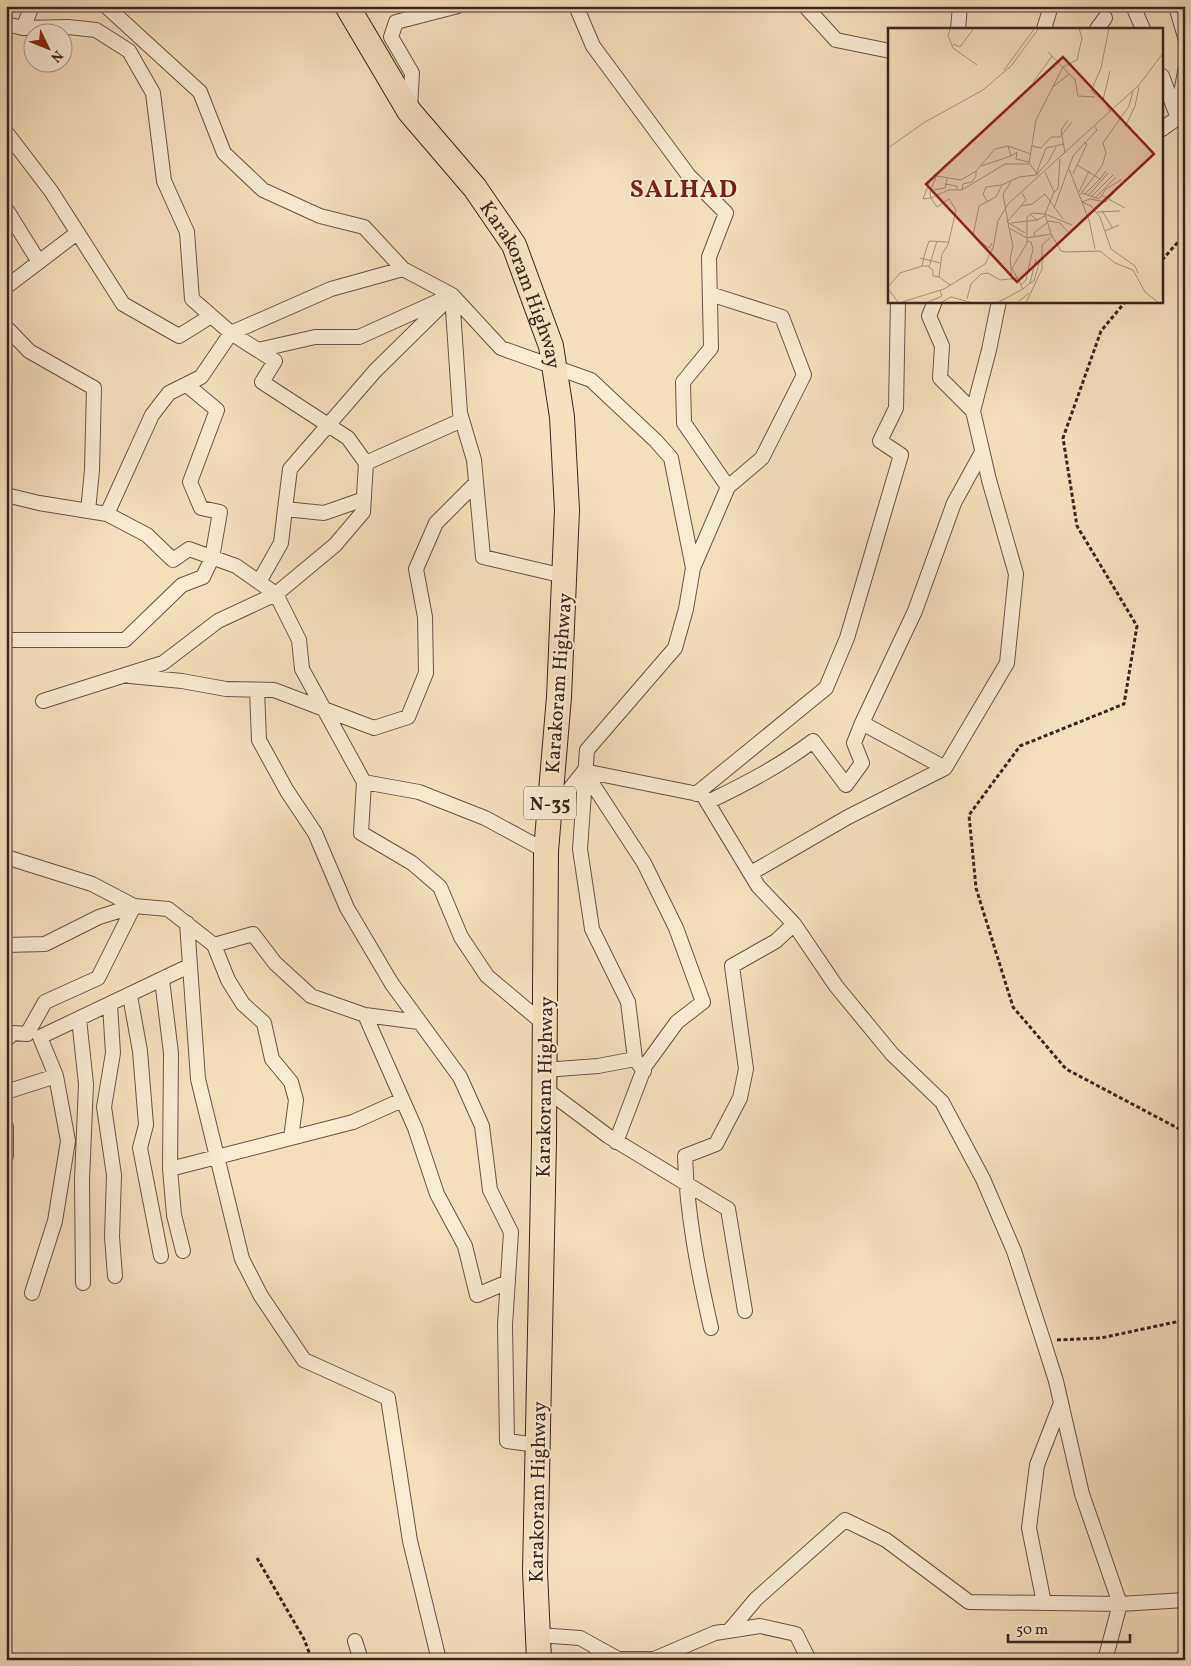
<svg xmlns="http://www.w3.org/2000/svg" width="1191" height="1666" viewBox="0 0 1191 1666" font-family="Vollkorn,serif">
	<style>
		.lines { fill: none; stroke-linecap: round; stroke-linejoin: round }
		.service-casing { stroke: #685546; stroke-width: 9 }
		.minor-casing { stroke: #685546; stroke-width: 16 }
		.trunk-casing { stroke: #39261f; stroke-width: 26 }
		.path { stroke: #39261f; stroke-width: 3; stroke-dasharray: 4 2.5; stroke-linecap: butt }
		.service { stroke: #f8ecd3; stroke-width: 7 }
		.minor { stroke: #f8ecd3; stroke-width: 14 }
		.trunk { stroke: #f4e1bc; stroke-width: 24 }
		.labels { text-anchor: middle; stroke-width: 4; stroke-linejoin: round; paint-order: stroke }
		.shield { fill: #f8ecd3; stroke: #726155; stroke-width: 1 }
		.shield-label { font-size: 19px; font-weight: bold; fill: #39261f }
		.street-label { font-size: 20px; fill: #39261f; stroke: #f8ecd3 }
		.district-label { font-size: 25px; font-weight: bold; letter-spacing: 1px; fill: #7a1f14; stroke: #f8ecd3 }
		.inset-road { fill: none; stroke: #a9967d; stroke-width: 1 }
		.view { fill: #8f2418; fill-opacity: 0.15; stroke: #8f2418; stroke-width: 2.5 }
		.inset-edge { fill: none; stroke: #39261f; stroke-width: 2.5 }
	</style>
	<rect width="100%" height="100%" fill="#f4e1bc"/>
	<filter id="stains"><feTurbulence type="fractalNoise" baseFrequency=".004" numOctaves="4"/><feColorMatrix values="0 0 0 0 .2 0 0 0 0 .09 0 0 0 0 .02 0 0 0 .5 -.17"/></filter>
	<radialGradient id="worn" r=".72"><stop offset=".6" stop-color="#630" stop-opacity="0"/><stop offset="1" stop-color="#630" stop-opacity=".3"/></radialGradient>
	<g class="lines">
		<defs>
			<path id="service" d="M592,1646L597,1660"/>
			<path id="minor" d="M106,6L200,92L224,153L263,190L320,216L364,227L403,269
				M576,6L593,46L689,176L726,213L709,257L711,348L683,382L684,423L728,487L693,568L686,609L675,648L587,750L580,849L592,929L628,1002L635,1059L644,1071
				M805,6L836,40L890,51
				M1133,6L1143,29
				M1176,6L1185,37
				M6,24L23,28L68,27L96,30L129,51L153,93L164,181L187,232L192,299L231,333L275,361L262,382L348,438L366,463L363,512L335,545L276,594L218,621L163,663L43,701
				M23,28L32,6
				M958,29L960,6
				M1044,29L1051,6
				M1097,29L1105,18
				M1162,76L1176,113
				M410,108L412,73L391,37L396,22L458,6
				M1162,129L1176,119L1185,72
				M6,132L51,191L123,304L179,336L211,316
				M6,209L39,262
				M6,287L77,233
				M710,294L782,317L804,375L762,458L728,487
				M935,301L929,316L942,346L940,378L973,411
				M6,327L29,351L94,388L92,470L88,511
				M258,350L315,337H359L452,295L460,413L474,460L483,557L564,576
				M366,463L462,420
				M6,495L39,503L107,514L152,415L169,393L201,377L231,333L331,289L403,269L452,295L501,348L591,380L656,441L671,458L693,568
				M285,509L290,469L375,371L444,303
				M107,514L147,535L173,560L189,549L236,566L276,594L299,640L302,669L364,782L419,792L485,818L546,851
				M259,582L281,543L285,509L324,513L364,499
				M7,640H125L182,585L203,577L212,558L220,512L201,508L190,482L217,410L187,385
				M130,676L182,681L226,689L274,690L374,728L408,717L426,673L425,617L416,569L436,523L476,483
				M257,690L259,740L287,791L315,833L347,908L392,984L460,1077L482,1126L490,1190L511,1232L505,1325L507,1441L537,1445
				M862,723L915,611L954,503L982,452
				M584,771L644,863L676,928L703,1002L677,1022L645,1066L616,1142
				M364,782L361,833L412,863L440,887L461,937L487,976L544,1024
				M696,794L826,688L847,638L901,455L880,441L896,408L898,301
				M708,802C745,784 780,766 813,741L846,785L862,763L854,743L862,723L945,768
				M551,813L584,771L703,795L758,886L794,924L836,986L892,1054L942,1102L983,1179L1014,1251L1043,1340L1056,1381L1082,1494L1120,1604L1105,1660
				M6,857L92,884L134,906L168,909L214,945L253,934L275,963L311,996L365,1015L419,1022
				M751,873L848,817L945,768L1007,663L1016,574L989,480L973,411L989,350L999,301
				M187,923L198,1079L242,1259L261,1296L304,1360L388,1398L410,1541L439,1660
				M6,945L45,944L99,917L134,906
				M214,945L228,980L243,1004L264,1023L272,1059L291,1082L296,1100L291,1138
				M162,980L171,1053L170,1169
				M130,996L140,1051L146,1125L140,1148L161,1256
				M110,1005L113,1053L104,1107L114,1175L112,1237L115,1276
				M365,1015L415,1128L437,1194L465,1246L477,1295L508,1282
				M79,1019L86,1084L82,1180L83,1283
				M6,1040L13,1033L27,1034L45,1002L98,978L134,906
				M544,1070L598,1066L635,1059
				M544,1088L608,1136L728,1209L745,1311
				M6,1092L56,1076
				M6,1127V1156
				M183,1251L174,1215L170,1169L353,1122L402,1100
				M32,1293L55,1221L68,1141L56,1076L40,1037L189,966
				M711,1328C698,1271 687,1215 685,1156L716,1144L740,1098L746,1069L732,966L776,941L794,924
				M1044,1603L1029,1528L1037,1465L1061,1403
				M729,1631L756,1599L845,1520L886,1540L969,1602L1120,1604L1185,1600
				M538,1635L580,1638L618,1659H654L715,1633L760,1626L796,1634L809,1660
				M355,1641L361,1660"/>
			<g id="trunk">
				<path id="s1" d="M347,6L409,111L475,188L514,245L551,346L562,417L567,510L559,697L546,851L544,1141L535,1571L539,1660"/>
			</g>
		</defs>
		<use href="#service" class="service-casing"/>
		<use href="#minor" class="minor-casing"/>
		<use href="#trunk" class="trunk-casing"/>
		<path class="path" d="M1162,260L1185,234
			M1126,301L1101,331L1063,438L1077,526L1137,626L1124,704L1020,746L969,815L976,888L1013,1007L1066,1069L1185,1132
			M1057,1340L1101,1338L1185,1320
			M257,1558L304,1639L312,1660"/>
		<use href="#service" class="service"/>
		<use href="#minor" class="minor"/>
		<use href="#trunk" class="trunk"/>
	</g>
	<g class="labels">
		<rect class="shield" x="524" y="786.5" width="52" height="33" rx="4"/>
		<g class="shield-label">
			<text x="550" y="810">N-35</text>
		</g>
		<g class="street-label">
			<text dy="7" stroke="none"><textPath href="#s1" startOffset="332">Karakoram Highway</textPath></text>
			<text transform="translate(558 683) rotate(-86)" y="7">Karakoram Highway</text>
			<text transform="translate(544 1087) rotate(-89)" y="7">Karakoram Highway</text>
			<text transform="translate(537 1492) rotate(-89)" y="7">Karakoram Highway</text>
		</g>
		<g class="district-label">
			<text x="684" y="197">SALHAD</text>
		</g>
	</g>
	<g transform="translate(888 28)">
		<rect width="275" height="275" fill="#f4e1bc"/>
		<path class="inset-road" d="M63,0L60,7L65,20L89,37M221,0L213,40L203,63L216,73L222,83M65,16L72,19L86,0M160,24L187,52L190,68L207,69M116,42L147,0M145,54L164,28M165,59L181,46M215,72L222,43M237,99L247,78L251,59M120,118L123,128L129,124L128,131L141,134M144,118L153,120L163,109H172L184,94M0,120L37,94L95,62L123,38L151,0M177,125L173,102L180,92M189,137L212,151L218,143M93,138L123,128M181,141L201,192L207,221M157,144L166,164L157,186L163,206M148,146L158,120L176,116M185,146L199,116L196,114M150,147L141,135L148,92L175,39L189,32L194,10L191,0M48,149L42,164L43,170L60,162H74L75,156L84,154L88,148V143M123,154L115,166L121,200L139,210L163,206L173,223L178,224L212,223L227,235L245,242L257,264L271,275M57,156L69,158V162M46,162L57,160L59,151M74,162L117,136H141M166,164L170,161L172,131M191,164L201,143M134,165L138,172L119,194L137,205M194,165L211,171L218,161L233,152M197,166L212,151M201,167L220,145M213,167L237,180M191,168L214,138L218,125L215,115L241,78L245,63M204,168L225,147M207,170L228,149M99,173L95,166L98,159L114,157M194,174L203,178L212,189L223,221L247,238L250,245M194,174L202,171L218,174L229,161M133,178L144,176L157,166L175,191M166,180L185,128L209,102L207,99M214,183L224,199M209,184L232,183M142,186L149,192L157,188M123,195L149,192M121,200L125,218L122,231L124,252M217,203L231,197M147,209L146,205L161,193L172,195L181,205M104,215L101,220L85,208L91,178L108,169L114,157L131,149L148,147L160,134L168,119M32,230L52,235M41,239L49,213M51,249L45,248V242L40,238H34L37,225L41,213L60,214M142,255L146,253L152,232M62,257L51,249L54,226L60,217L68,182L61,171L49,179L43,170L35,171L42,153L49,148L73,152L88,143L107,121L120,118L143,126M133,257L138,252L145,221L143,214L139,213M0,259L12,245L34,238M0,261L11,275M135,261L142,255L148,231M79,271L83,256L93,246L100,245L112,252L130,250M11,275L56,261L97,236L105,220L110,193L120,176L251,57L275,25M38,275L54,268L52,262M52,275L63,269L85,275M109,275L135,261L124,240L139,215V189L144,185L157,186L184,197M129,275L141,265M138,275L154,241V217L164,208"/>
		<path class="view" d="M175,29L266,126L129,254L38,156Z"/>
		<rect width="275" height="275" class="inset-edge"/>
	</g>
	<rect width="1191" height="1666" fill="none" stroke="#f4e1bc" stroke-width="25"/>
	<rect x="8" y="8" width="1176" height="1651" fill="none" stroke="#39261f" stroke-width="2.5"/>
	<rect x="12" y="12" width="1166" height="1641" fill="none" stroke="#39261f"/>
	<g transform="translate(48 48) rotate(133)"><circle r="24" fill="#f8ecd3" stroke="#ac9d8b"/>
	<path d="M0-4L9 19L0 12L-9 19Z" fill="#8f2418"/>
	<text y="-8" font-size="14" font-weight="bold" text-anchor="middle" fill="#39261f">N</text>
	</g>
	<path d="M1008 1634v8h122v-8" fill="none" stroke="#39261f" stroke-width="2.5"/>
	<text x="1016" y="1634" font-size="15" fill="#39261f" stroke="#f8ecd3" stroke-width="4" paint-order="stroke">50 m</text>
	<rect width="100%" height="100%" filter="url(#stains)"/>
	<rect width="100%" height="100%" fill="url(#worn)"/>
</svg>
